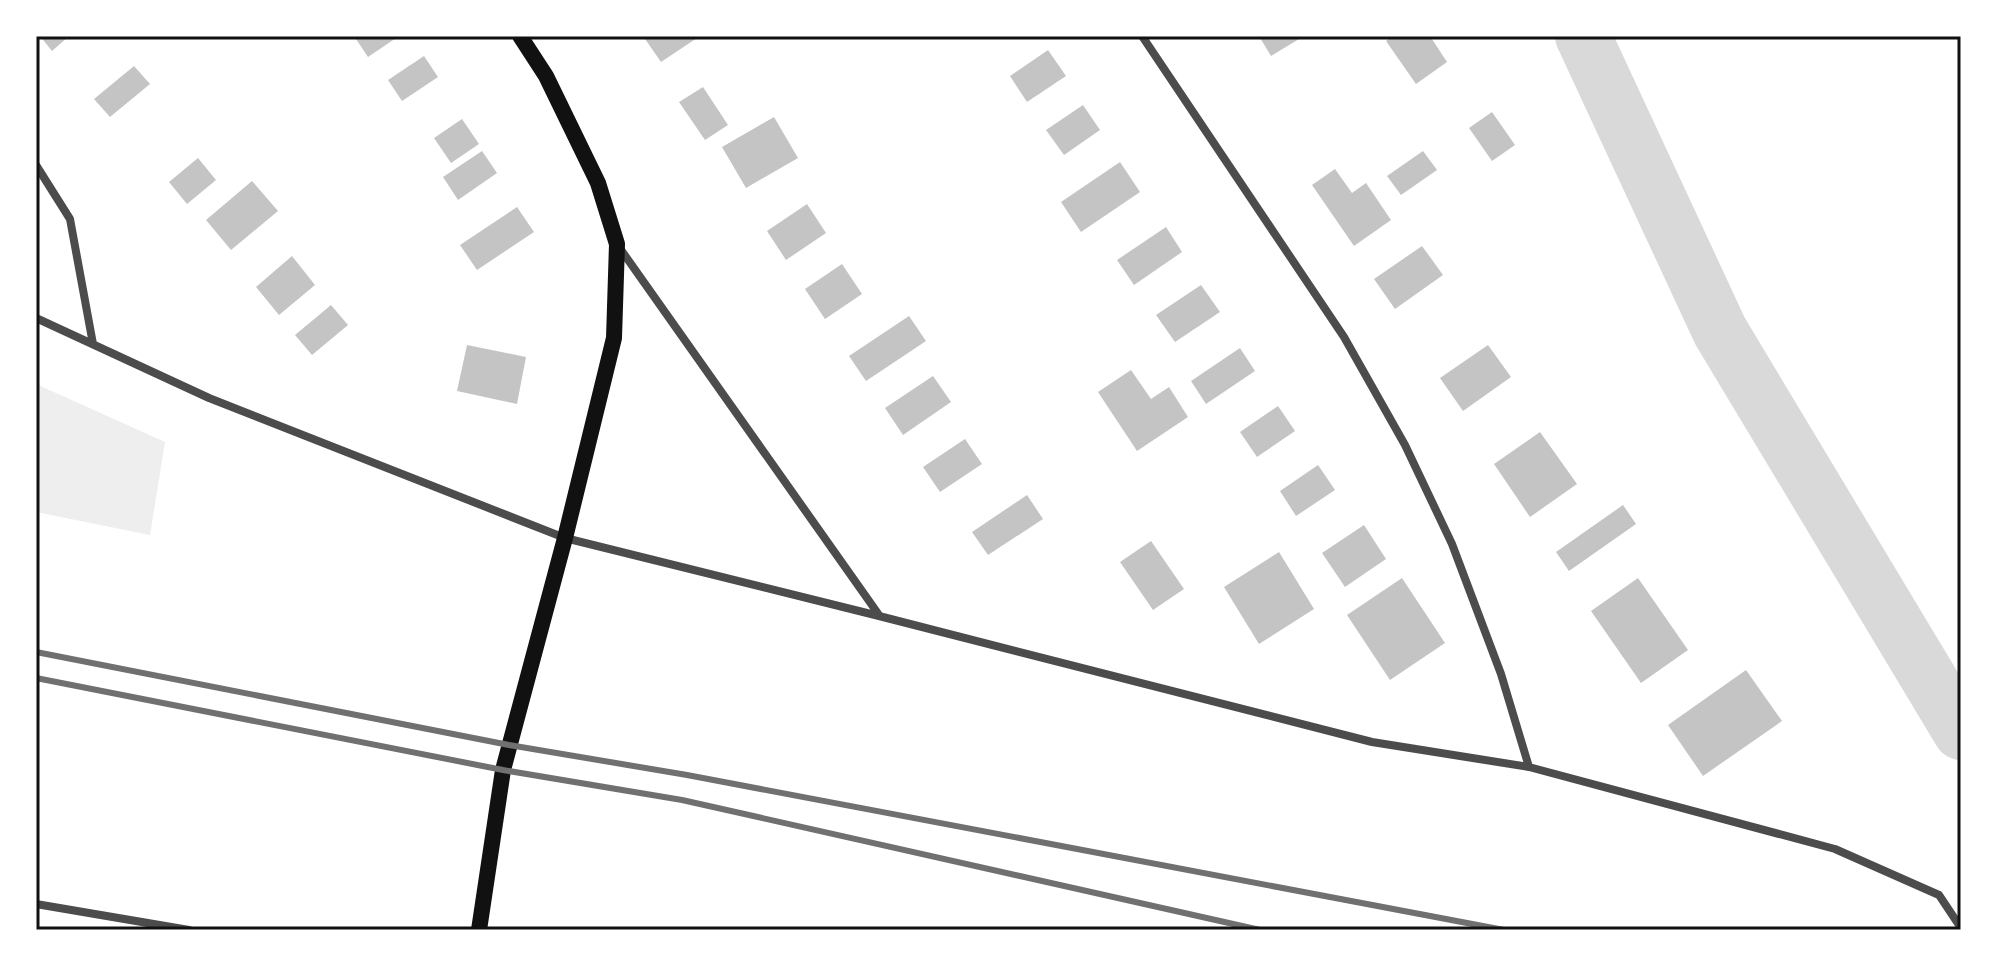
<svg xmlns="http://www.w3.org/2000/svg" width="1997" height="966" viewBox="0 0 1997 966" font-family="'PT Sans',sans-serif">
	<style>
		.green { fill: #eee }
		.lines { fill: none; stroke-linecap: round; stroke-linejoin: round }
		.river { stroke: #d9d9d9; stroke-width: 56 }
		.building { fill: #c4c4c4 }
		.minor { stroke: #4c4c4c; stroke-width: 8 }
		.secondary { stroke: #111; stroke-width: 16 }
		.rail { stroke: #707070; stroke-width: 6 }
		.neatline { fill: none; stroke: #111; stroke-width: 3 }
	</style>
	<rect width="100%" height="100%" fill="#fff"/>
	<path class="green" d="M36,384L165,442L150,535L36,512Z"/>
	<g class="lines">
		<path class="river" d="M1583,36L1720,331L1961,732"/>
	</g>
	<path class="building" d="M40,36H69L52,51Z
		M360,36H399L368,57L356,39Z
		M643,36H700L661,62Z
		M1259,36H1304L1271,56Z
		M1393,36H1430L1447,62L1416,84L1386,41Z
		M1048,50L1066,76L1027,102L1010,76Z
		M424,56L438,77L402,101L388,80Z
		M134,66L150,84L110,117L94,99Z
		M703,87L728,125L705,140L679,102Z
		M1083,105L1100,130L1064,155L1046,130Z
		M1492,112L1515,145L1492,161L1469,128Z
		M774,117L798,158L746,188L722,147Z
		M462,119L479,144L451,163L434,138Z
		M482,151L497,173L458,200L443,177Z
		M1423,151L1437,170L1401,195L1387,176Z
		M198,158L216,180L187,204L169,182Z
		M1120,162L1140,192L1081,232L1061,202Z
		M1335,169L1352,193L1366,183L1391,220L1354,246L1312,185Z
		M252,181L278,211L231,250L206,220Z
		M807,204L826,233L786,260L767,231Z
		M517,207L534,232L477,270L460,245Z
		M1166,227L1182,252L1134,285L1117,260Z
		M1422,246L1443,275L1395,309L1374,279Z
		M292,256L315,285L279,315L256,287Z
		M842,264L862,294L825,319L805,289Z
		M1201,285L1220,312L1175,342L1156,315Z
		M331,305L348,325L312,355L295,335Z
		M909,316L926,341L866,381L849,356Z
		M467,345L526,357L517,404L457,391Z
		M1488,345L1511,377L1463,411L1440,378Z
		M1240,348L1255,371L1206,404L1191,381Z
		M1131,370L1151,399L1169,387L1188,417L1137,451L1098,392Z
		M933,376L951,402L903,435L885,408Z
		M1278,406L1295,431L1257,457L1240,432Z
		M1540,432L1577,484L1530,517L1494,464Z
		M965,439L982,464L940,492L923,467Z
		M1318,465L1335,490L1296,516L1280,491Z
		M1027,495L1043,519L988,555L972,532Z
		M1623,505L1636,524L1569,571L1556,552Z
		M1364,525L1386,559L1345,587L1322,553Z
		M1151,541L1184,589L1153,610L1120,562Z
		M1279,552L1314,609L1259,644L1224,587Z
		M1402,578L1445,643L1390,680L1347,615Z
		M1638,578L1688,650L1641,683L1591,611Z
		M1746,670L1782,721L1703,776L1668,725Z"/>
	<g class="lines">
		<path class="minor" d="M1142,36L1344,337L1405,445L1452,544L1501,674L1529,767
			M36,165L70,219L93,344
			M619,247L879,615
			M36,318L209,398L565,538L879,616L1372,742L1529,767L1835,849L1939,895L1961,928
			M36,904L189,930"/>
		<path class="secondary" d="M479,930L503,770L565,538L614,338L617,244L598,183L546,76L520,36"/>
		<path class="rail" d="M36,652L509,745L687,775L1504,930
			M36,678L503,770L682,800L1260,930"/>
	</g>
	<rect width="1997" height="966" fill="none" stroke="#ffffff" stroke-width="76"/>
	<rect x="38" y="38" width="1921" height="890" class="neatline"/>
</svg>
